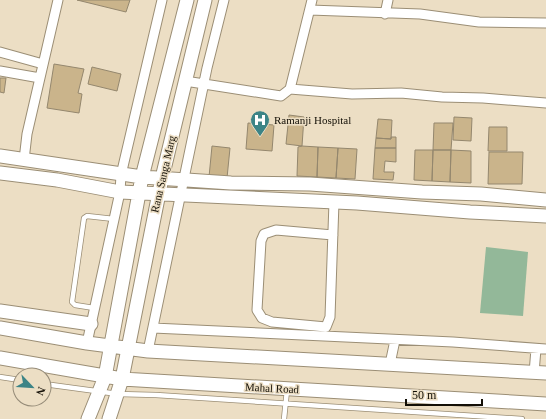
<svg xmlns="http://www.w3.org/2000/svg" width="546" height="419" viewBox="0 0 546 419" font-family="'Times New Roman',serif">
	<style>
		.green { fill: #93b899 }
		.building { fill: #cab48b; stroke: #94876e }
		.lines { fill: none; stroke-linecap: round; stroke-linejoin: round }
		.lane-casing { stroke: #9b8e75; stroke-width: 6 }
		.street-casing { stroke: #9b8e75; stroke-width: 11 }
		.secondary-casing { stroke: #9b8e75; stroke-width: 15 }
		.lane { stroke: #fff; stroke-width: 4.5 }
		.street { stroke: #fff; stroke-width: 9 }
		.secondary { stroke: #fff; stroke-width: 13 }
		.labels { text-anchor: middle; stroke-width: 3; stroke-linejoin: round; paint-order: stroke }
		.poi-label { font-size: 11px; fill: #130f06; stroke: #ecdec4; text-anchor: start }
		.street-label { font-size: 11px; fill: #130f06; stroke: #ecdec4 }
	</style>
	<rect width="100%" height="100%" fill="#ecdec4"/>
	<path class="green" d="M486,247L528,252L523,316L480,313Z"/>
	<path class="building" d="M77,0H130L126,12Z
		M54,64L84,69L78,93L82,94L79,113L47,108Z
		M92,67L121,74L117,91L88,84Z
		M0,78H6L4,93L0,92Z
		M289,115L304,117L302,146L286,144Z
		M454,117L472,118L471,141L453,140Z
		M378,119L392,120L391,139L376,138Z
		M248,123L274,125L272,151L246,149Z
		M434,123H453L451,150H433Z
		M489,127H507V151H488Z
		M391,137H396V148H375L376,138L391,139Z
		M212,146L230,148L227,178L209,177Z
		M302,146L318,147L317,177L297,176L298,147Z
		M318,147L338,148L336,178L317,177Z
		M338,148L357,149L355,179L336,178Z
		M375,148H396V162L385,161L384,172H394L393,180L373,179Z
		M415,150H433L432,181L414,180Z
		M433,150H451L450,182L432,181Z
		M451,150L471,151V183L450,182Z
		M489,152H523L522,184H488Z"/>
	<g class="lines">
		<defs>
			<path id="lane" d="M94,308L75,305L72,302L84,218L87,216L114,219
				M0,377L20,380
				M44,384L118,394L156,395L522,419
				M284,419L287,390"/>
			<path id="street" d="M310,10L420,14L479,22L546,23
				M385,14L388,0
				M0,52L43,64
				M0,71L40,78
				M185,81L281,96L290,89L352,94L401,93L442,97L483,98L546,103
				M290,89L312,0
				M24,160L27,134L58,0
				M333,235L276,230L264,234L261,241L257,310L262,318L272,322L326,327L330,317L334,202
				M153,328L453,342L546,349
				M87,343L120,192L121,175L162,0
				M148,351L207,68L224,0
				M390,364L395,340
				M534,373L536,349"/>
			<path id="secondary" d="M0,156L142,177L231,183L310,184L422,192L481,194L546,200
				M0,173L57,180L120,192L357,203L470,212L546,216
				M0,311L91,324
				M0,328L87,343L148,351L546,373
				M0,358L122,379L546,404
				M88,419L105,377L142,177L187,0
				M109,419L122,379L162,178L205,0"/>
		</defs>
		<use href="#lane" class="lane-casing"/>
		<use href="#street" class="street-casing"/>
		<use href="#secondary" class="secondary-casing"/>
		<use href="#lane" class="lane"/>
		<use href="#street" class="street"/>
		<use href="#secondary" class="secondary"/>
	</g>
	<defs>
		<symbol id="hospital-pin" viewBox="-11 -11 22 30"><path d="M0 17L-7.5 6A9.5 9.5 0 1 1 7.5 6Z" fill="#3c8486" stroke="#ecdec4"/><path d="M-5-5h3v3.5h4V-5h3V5h-3V1.5h-4V5h-3Z" fill="#fff"/></symbol>
	</defs>
	<g fill-rule="evenodd">
		<use href="#hospital-pin" x="249" y="109" width="22" height="30"/>
	</g>
	<g class="labels">
		<g class="poi-label">
			<text x="274" y="124">Ramanji Hospital</text>
		</g>
		<g class="street-label">
			<text transform="translate(163 174) rotate(-77)" y="4">Rana Sanga Marg</text>
			<text transform="translate(272 388) rotate(3)" y="4">Mahal Road</text>
		</g>
	</g>
	<g transform="translate(32 387) rotate(115)"><circle r="19" fill="#ecdec4" stroke="#958b78"/>
	<path d="M0-3L7 15L0 10L-7 15Z" fill="#3c8486"/>
	<text y="-6" font-size="11" font-weight="bold" text-anchor="middle" fill="#130f06">N</text>
	</g>
	<path d="M406 399v6h76v-6" fill="none" stroke="#130f06" stroke-width="2"/>
	<text x="412" y="399" font-size="12" fill="#130f06" stroke="#ecdec4" stroke-width="3" paint-order="stroke">50 m</text>
</svg>
